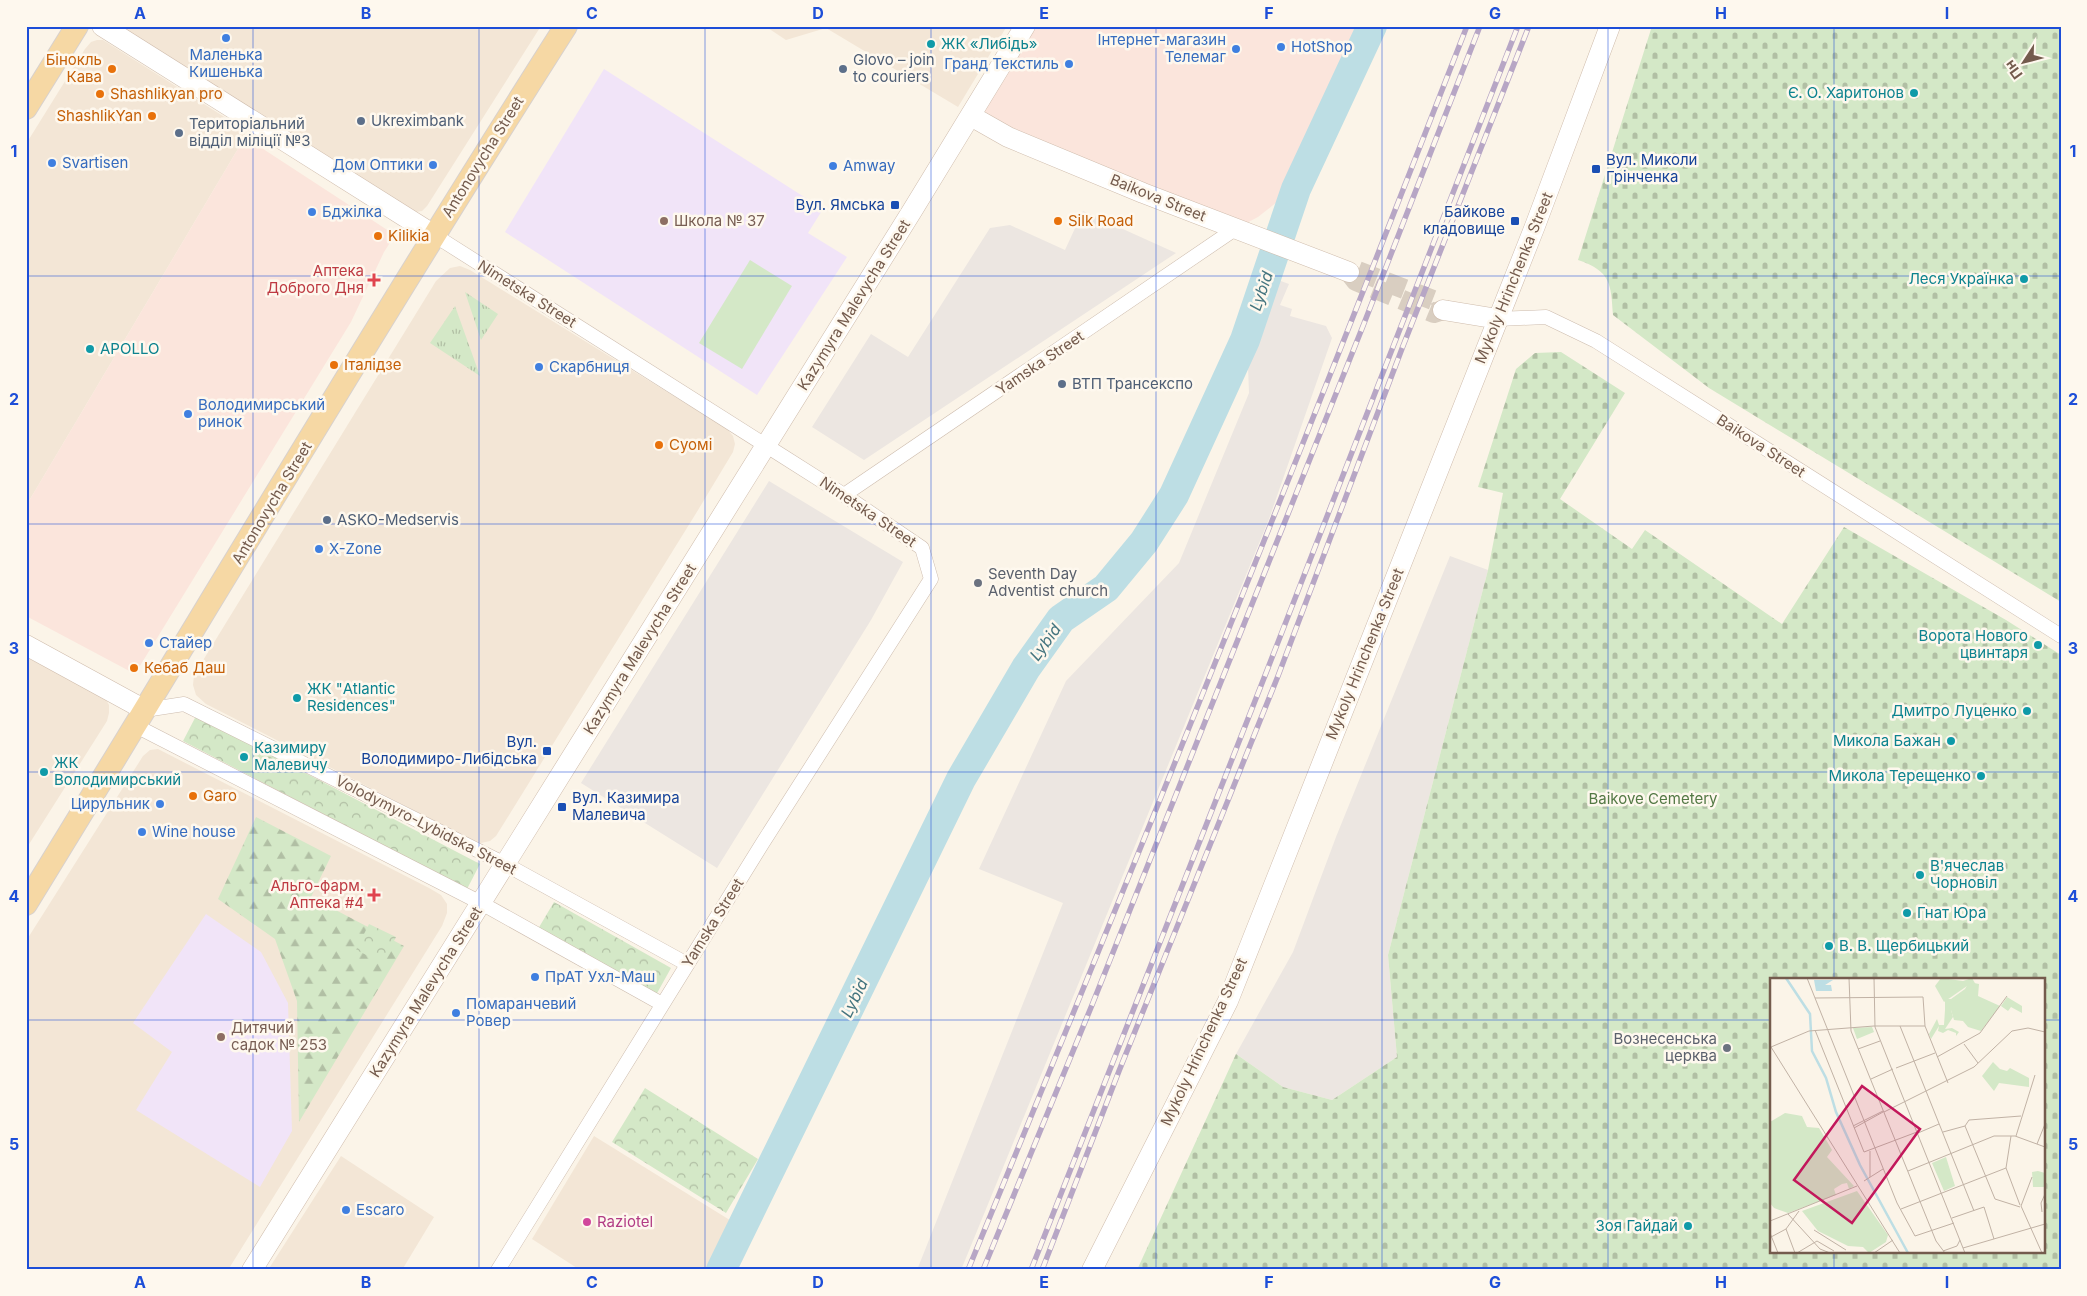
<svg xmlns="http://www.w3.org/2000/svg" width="2087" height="1296" viewBox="0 0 2087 1296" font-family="Inter,sans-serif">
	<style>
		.residential { fill: #f3e6d6 }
		.commercial { fill: #fbe5dc }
		.industrial { fill: #ece6e1 }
		.education { fill: #f1e4f8 }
		.grass { fill: url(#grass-tufts) }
		.forest { fill: url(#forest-firs) }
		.cemetery { fill: url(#cemetery-stones); fill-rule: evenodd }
		.park { fill: url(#park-crowns) }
		.garden { fill: #d4e8c7 }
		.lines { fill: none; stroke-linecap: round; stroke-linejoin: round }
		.river { stroke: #bddee4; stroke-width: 30 }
		.secondary-tunnel { stroke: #d9cec1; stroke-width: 20; stroke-dasharray: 20 10; stroke-linecap: butt }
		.street-casing { stroke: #cdbcae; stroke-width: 15 }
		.secondary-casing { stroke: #cfbcac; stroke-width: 21 }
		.primary-casing { stroke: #d8d1cd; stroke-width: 24 }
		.street { stroke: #fff; stroke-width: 14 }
		.secondary { stroke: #fff; stroke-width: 20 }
		.primary { stroke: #f6d8a4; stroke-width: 22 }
		.rail-casing { stroke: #b7a6c5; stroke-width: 5.5 }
		.rail { stroke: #fef8ee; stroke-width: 4; stroke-dasharray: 11; stroke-linecap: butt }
		.grid { fill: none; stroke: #1d4ed8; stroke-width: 1; stroke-opacity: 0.55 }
		.shop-dot { fill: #3f7fe0; stroke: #fef8ee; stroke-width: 2 }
		.culture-dot { fill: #0f9aa8; stroke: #fef8ee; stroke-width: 2 }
		.food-dot { fill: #e8710a; stroke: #fef8ee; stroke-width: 2 }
		.service-dot { fill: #5c6f8a; stroke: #fef8ee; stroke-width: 2 }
		.transit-dot { fill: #1a4fb4; stroke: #fef8ee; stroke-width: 2 }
		.education-dot { fill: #8d6e63; stroke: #fef8ee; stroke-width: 2 }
		.health-dot { fill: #e0444e; stroke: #fef8ee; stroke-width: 2 }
		.worship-dot { fill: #6b7280; stroke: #fef8ee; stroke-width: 2 }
		.hotel-dot { fill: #d1479c; stroke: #fef8ee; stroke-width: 2 }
		.labels { text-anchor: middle; stroke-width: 5; stroke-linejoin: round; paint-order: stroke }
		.shop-label { font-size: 15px; fill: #366cbe; stroke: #fef8ee; text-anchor: start }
		.culture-label { font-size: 15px; fill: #0d838f; stroke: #fef8ee; text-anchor: start }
		.food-label { font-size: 15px; fill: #c56008; stroke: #fef8ee; text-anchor: start }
		.service-label { font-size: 15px; fill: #4e5e75; stroke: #fef8ee; text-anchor: start }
		.street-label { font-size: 15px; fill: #745b4d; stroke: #fef8ee }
		.transit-label { font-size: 15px; fill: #164399; stroke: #fef8ee; text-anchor: end }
		.education-label { font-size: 15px; fill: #785e54; stroke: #fef8ee; text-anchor: start }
		.health-label { font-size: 15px; fill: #be3a42; stroke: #fef8ee; text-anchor: end }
		.worship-label { font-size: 15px; fill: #5b616d; stroke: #fef8ee; text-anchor: start }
		.park-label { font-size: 15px; fill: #547945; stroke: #fef8ee }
		.hotel-label { font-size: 15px; fill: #b23c85; stroke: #fef8ee; text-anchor: start }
		.water-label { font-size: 16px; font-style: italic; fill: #44757f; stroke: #fef8ee }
		.inset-river { fill: none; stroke: #bddee4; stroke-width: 2.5 }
		.inset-road { fill: none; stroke: #c1b2a5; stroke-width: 1 }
		.view { fill: #c2185b; fill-opacity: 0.15; stroke: #c2185b; stroke-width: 2.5 }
		.inset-edge { fill: none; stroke: #745b4d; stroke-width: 2.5 }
		.neatline { fill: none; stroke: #1d4ed8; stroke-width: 2 }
		.grid-label { font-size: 16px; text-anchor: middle; font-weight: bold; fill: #1d4ed8 }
	</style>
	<defs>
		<pattern id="grass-tufts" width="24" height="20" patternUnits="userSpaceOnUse" patternTransform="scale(1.25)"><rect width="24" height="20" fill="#d4e8c7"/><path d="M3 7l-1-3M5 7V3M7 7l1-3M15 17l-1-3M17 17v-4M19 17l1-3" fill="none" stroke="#b1bfa4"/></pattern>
		<pattern id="forest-firs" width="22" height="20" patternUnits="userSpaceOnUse" patternTransform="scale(1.25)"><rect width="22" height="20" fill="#d4e8c7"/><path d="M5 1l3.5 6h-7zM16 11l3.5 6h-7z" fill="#b1bfa4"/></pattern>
		<pattern id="cemetery-stones" width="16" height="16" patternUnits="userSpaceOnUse" patternTransform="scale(1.25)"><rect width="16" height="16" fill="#d4e8c7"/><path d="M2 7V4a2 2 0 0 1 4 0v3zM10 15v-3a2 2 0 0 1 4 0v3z" fill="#b1bfa4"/></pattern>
		<pattern id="park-crowns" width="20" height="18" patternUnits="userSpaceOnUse" patternTransform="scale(1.25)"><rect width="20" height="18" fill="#d4e8c7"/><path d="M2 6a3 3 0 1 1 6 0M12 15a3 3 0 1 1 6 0" fill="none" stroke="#b1bfa4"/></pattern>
	</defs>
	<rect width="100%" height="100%" fill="#fbf4e8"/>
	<path class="residential" d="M114,26H541L427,206L422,211L416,212Z
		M765,26H1007L958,107L826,28L786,40Z
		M97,40H103L245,130V137L26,506V144L85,49L91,42Z
		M460,266L470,270L727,429L733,436L735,444L733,452L695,515L496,836L490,841L481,843L472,840L206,704L196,695L193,685L194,675L436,281L450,268Z
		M26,657L105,698L109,705V713L107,721L26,849Z
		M158,749L429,888L441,895L447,904V913L442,926L228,1270H26V941L143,756L150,750Z
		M594,1136L733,1222L709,1270H580L532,1239Z
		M341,1156L434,1217L402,1270H268Z"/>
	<path class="commercial" d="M1025,26H1367L1291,191L1258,217L1235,229L971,116Z
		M245,137L395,235L384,252L351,322L135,674L26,616V506Z"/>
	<path class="industrial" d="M1083,211L1176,253L864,460L812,427L871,334L908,357L990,228L1010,225L1065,250Z
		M1278,280L1289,284L1280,305L1292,309L1290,316L1326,326L1332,338L1269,519L961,1270H917L1063,903L979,869L1066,681L1179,563L1249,393L1248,367L1264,327L1272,287Z
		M769,481L903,562L871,620L717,868L581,783Z
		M1450,556L1488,570L1388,955L1397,1057L1332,1100L1283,1087L1236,1054L1293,952L1336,837Z"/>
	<path class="education" d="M604,69L823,209L808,233L847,257L757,395L505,232Z
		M206,914L261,952L288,1003L292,1131L260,1187L136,1110L172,1052L133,1023Z"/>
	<path class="grass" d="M465,292L498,314L481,340Z
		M455,306L480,376L430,343Z"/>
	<path class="forest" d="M256,817L331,856L311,897L404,946L299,1122L297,1001L275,939L218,899Z"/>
	<path class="cemetery" d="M1652,26H2061V602L1709,388L1613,315C1611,284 1611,271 1578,260Z
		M1561,352L1625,393L1560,499L1632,549L1645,530L1782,624L1844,527L2006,620L2061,655V1270H1137L1236,1054L1283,1087L1332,1100L1397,1057L1388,955L1488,570L1503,493L1478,487L1516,369L1535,353ZM1771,980H2043V1252H1771Z"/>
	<path class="park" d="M196,716L480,864L467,889L183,741Z
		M554,902L671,968L656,995L538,929Z
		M369,924L396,937L383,963L356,950Z
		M645,1088L758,1159L726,1213L612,1142Z"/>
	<path class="garden" d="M750,260L792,286L742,369L699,343Z"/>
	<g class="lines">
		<path class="river" d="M721,1270L961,779L1026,668L1061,619L1106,588L1144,542L1174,495L1245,340L1296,189L1372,26"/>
		<path class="secondary-tunnel" d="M1358,271L1438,302L1443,310L1434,313L1356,281L1349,272Z"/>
		<defs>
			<path id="street" d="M434,235L844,495L922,548L931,579L762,844L498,1270
				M1498,319L1546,317L1596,341L2061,636
				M844,495L1235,229
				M145,710L184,704L505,864L687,964
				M136,726L481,903L662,1004"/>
			<path id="secondary" d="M102,26L434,235
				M971,116L1008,137L1143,193L1349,272
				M1443,310L1498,319
				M26,645L145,710
				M252,1270L912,211L1025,26
				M1092,1270L1228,1001L1535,226L1610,26"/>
			<path id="primary" d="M26,108L77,26
				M26,904C206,611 381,316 566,26"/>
		</defs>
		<use href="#street" class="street-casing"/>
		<use href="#secondary" class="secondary-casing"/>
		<use href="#primary" class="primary-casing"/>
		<use href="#street" class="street"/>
		<use href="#secondary" class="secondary"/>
		<use href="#primary" class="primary"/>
		<defs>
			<path id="rail" d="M968,1270C1138,857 1305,443 1467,26
				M983,1270L1092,1005L1363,326L1480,26
				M1031,1270L1266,673L1518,26
				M1042,1270L1119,1071L1278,676L1403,346L1529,26"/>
		</defs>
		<use href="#rail" class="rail-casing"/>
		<use href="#rail" class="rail"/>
	</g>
	<path class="grid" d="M253,26V1270M479,26V1270M705,26V1270M931,26V1270M1156,26V1270M1382,26V1270M1608,26V1270M1834,26V980M26,276H2061M26,524H2061M26,772H2061M26,1020H1771M2043,1020H2061M1834,1252V1270"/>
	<g class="shop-dot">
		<circle cx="226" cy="38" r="5"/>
		<circle cx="1281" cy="47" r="5"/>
		<circle cx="1236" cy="49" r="5"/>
		<circle cx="1069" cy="64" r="5"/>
		<circle cx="52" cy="163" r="5"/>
		<circle cx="433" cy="165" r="5"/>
		<circle cx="833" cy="166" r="5"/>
		<circle cx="312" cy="212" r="5"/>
		<circle cx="539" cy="367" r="5"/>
		<circle cx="188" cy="414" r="5"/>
		<circle cx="319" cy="549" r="5"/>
		<circle cx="149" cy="643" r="5"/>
		<circle cx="160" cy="804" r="5"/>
		<circle cx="142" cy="832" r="5"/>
		<circle cx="535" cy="977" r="5"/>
		<circle cx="456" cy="1013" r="5"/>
		<circle cx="346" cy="1210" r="5"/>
	</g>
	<g class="culture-dot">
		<circle cx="931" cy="44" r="5"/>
		<circle cx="1914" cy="93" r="5"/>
		<circle cx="2024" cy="279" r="5"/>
		<circle cx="90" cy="349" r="5"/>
		<circle cx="2038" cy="645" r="5"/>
		<circle cx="297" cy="698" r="5"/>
		<circle cx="2027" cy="711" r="5"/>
		<circle cx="1951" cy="741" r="5"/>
		<circle cx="244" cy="757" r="5"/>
		<circle cx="44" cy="772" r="5"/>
		<circle cx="1981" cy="776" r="5"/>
		<circle cx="1920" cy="875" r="5"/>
		<circle cx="1907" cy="913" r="5"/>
		<circle cx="1829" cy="946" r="5"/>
		<circle cx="1688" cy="1226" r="5"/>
	</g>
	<g class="food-dot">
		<circle cx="112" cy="69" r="5"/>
		<circle cx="100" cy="94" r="5"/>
		<circle cx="152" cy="116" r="5"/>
		<circle cx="1058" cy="221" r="5"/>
		<circle cx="378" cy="236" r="5"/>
		<circle cx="334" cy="365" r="5"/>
		<circle cx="659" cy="445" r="5"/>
		<circle cx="134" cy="668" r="5"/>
		<circle cx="193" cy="796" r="5"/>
	</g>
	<g class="service-dot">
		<circle cx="843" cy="69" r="5"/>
		<circle cx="361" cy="121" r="5"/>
		<circle cx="179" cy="133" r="5"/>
		<circle cx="1062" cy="384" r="5"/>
		<circle cx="327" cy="520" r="5"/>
	</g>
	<g class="transit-dot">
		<rect x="1591" y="164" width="10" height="10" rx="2.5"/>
		<rect x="890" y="200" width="10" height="10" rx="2.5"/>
		<rect x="1510" y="216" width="10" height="10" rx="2.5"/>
		<rect x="542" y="746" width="10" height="10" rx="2.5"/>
		<rect x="557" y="802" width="10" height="10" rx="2.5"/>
	</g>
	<g class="education-dot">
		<circle cx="664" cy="221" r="5"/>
		<circle cx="221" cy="1037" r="5"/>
	</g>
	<g class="health-dot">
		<path d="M371.5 272.5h5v5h5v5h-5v5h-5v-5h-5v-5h5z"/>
		<path d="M371.5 887.5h5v5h5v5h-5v5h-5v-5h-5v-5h5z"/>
	</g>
	<g class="worship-dot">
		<circle cx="978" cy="583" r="5"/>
		<circle cx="1727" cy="1048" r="5"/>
	</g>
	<circle class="hotel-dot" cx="587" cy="1222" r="5"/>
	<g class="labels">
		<g class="shop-label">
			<text x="1226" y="45" text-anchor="end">Інтернет-магазин<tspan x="1226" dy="17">Телемаг</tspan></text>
			<text x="1291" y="52">HotShop</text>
			<text x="226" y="60" text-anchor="middle">Маленька<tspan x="226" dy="17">Кишенька</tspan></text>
			<text x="1059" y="69" text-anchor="end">Гранд Текстиль</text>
			<text x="62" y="168">Svartisen</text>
			<text x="423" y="170" text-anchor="end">Дом Оптики</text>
			<text x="843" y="171">Amway</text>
			<text x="322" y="217">Бджілка</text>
			<text x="549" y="372">Скарбниця</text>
			<text x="198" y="410">Володимирський<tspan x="198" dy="17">ринок</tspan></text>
			<text x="329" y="554">X-Zone</text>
			<text x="159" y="648">Стайер</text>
			<text x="150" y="809" text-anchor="end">Цирульник</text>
			<text x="152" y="837">Wine house</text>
			<text x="545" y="982">ПрАТ Ухл-Маш</text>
			<text x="466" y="1009">Помаранчевий<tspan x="466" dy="17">Ровер</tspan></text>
			<text x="356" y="1215">Escaro</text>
		</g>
		<g class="culture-label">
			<text x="941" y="49">ЖК «Либідь»</text>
			<text x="1904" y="98" text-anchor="end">Є. О. Харитонов</text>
			<text x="2014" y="284" text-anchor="end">Леся Українка</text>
			<text x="100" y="354">APOLLO</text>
			<text x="2028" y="641" text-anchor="end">Ворота Нового<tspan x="2028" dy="17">цвинтаря</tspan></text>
			<text x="307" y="694">ЖК "Atlantic<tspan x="307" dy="17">Residences"</tspan></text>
			<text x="2017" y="716" text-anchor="end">Дмитро Луценко</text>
			<text x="1941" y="746" text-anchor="end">Микола Бажан</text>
			<text x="254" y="753">Казимиру<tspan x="254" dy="17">Малевичу</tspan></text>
			<text x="54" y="768">ЖК<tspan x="54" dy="17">Володимирський</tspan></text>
			<text x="1971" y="781" text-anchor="end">Микола Терещенко</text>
			<text x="1930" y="871">В'ячеслав<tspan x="1930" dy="17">Чорновіл</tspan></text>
			<text x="1917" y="918">Гнат Юра</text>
			<text x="1839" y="951">В. В. Щербицький</text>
			<text x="1678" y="1231" text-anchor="end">Зоя Гайдай</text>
		</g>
		<g class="food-label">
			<text x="102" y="65" text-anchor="end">Бінокль<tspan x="102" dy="17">Кава</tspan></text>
			<text x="110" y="99">Shashlikyan pro</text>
			<text x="142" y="121" text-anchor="end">ShashlikYan</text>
			<text x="1068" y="226">Silk Road</text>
			<text x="388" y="241">Kilikia</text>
			<text x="344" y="370">Італідзе</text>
			<text x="669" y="450">Суомі</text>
			<text x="144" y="673">Кебаб Даш</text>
			<text x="203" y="801">Garo</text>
		</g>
		<g class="service-label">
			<text x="853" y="65">Glovo – join<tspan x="853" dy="17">to couriers</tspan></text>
			<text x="371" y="126">Ukreximbank</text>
			<text x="189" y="129">Територіальний<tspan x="189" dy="17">відділ міліції №3</tspan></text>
			<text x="1072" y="389">ВТП Трансекспо</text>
			<text x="337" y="525">ASKO-Medservis</text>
		</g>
		<g class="street-label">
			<text transform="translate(483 157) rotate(-58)" y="5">Antonovycha Street</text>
			<text transform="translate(1158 198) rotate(22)" y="5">Baikova Street</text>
			<text transform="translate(1514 278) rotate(-68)" y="5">Mykoly Hrinchenka Street</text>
			<text transform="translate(527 294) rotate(32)" y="5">Nimetska Street</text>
			<text transform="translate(854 305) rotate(-58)" y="5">Kazymyra Malevycha Street</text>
			<text transform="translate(1040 363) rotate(-34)" y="5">Yamska Street</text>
			<text transform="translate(1761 446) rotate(33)" y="5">Baikova Street</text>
			<text transform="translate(272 503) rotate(-59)" y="5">Antonovycha Street</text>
			<text transform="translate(868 512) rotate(34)" y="5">Nimetska Street</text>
			<text transform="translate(640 649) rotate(-58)" y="5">Kazymyra Malevycha Street</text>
			<text transform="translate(1365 654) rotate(-68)" y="5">Mykoly Hrinchenka Street</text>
			<text transform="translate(426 825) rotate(27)" y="5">Volodymyro-Lybidska Street</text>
			<text transform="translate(713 923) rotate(-58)" y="5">Yamska Street</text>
			<text transform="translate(426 992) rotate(-58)" y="5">Kazymyra Malevycha Street</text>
			<text transform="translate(1204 1042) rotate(-65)" y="5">Mykoly Hrinchenka Street</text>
		</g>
		<g class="transit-label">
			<text x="1606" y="165" text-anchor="start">Вул. Миколи<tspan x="1606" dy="17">Грінченка</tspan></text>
			<text x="885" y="210">Вул. Ямська</text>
			<text x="1505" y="217">Байкове<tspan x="1505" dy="17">кладовище</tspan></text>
			<text x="537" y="747">Вул.<tspan x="537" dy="17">Володимиро-Либідська</tspan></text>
			<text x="572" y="803" text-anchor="start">Вул. Казимира<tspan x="572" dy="17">Малевича</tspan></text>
		</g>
		<g class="education-label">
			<text x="674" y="226">Школа № 37</text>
			<text x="231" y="1033">Дитячий<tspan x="231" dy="17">садок № 253</tspan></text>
		</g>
		<g class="health-label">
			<text x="364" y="276">Аптека<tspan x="364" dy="17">Доброго Дня</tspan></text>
			<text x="364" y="891">Альго-фарм.<tspan x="364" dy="17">Аптека #4</tspan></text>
		</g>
		<g class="worship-label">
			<text x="988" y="579">Seventh Day<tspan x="988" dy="17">Adventist church</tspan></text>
			<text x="1717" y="1044" text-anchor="end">Вознесенська<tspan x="1717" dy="17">церква</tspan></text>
		</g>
		<g class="park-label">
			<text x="1653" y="804">Baikove Cemetery</text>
		</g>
		<g class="hotel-label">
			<text x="597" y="1227">Raziotel</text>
		</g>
		<g class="water-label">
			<text transform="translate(1261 291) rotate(-71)" y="6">Lybid</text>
			<text transform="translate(1045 642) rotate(-54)" y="6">Lybid</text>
			<text transform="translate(854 998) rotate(-64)" y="6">Lybid</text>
		</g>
	</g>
	<g transform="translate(1770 978)">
		<rect width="275" height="275" fill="#fbf4e8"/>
		<path d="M171,0L193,3L202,0L206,7L197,8L174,24L165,8ZM237,19L252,28V35L241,29L238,33L231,28ZM175,32H181L183,39L175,51L182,50L189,54L186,58V55L178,52L173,55L168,53L169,48L161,61L159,56L167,41L169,47H174ZM223,84L230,91L237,93L240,90L259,100V109L229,105L224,113L212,98ZM268,193L275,195V209H263L262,194Z" fill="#d4e8c7"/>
		<path d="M15,135L32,138L37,149L49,150L62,172L57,179L84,208L79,211L77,205L72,206L64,211L66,217L18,235L4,230L0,225V144ZM87,213L118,257L116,264L99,275L93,269L78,268L48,253L32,233Z" fill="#d4e8c7"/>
		<path d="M102,49L104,54L87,61L83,50ZM176,179L185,208L174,213L162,185Z" fill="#d4e8c7"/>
		<path d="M199,4L209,6L208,18L230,28L211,53L198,49L193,43L184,42L181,32H175V21H181L195,11Z" fill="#d4e8c7"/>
		<path d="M44,2H63L55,7H61L62,13H46Z" fill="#bddee4"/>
		<path class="inset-river" d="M16,0L40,36L42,73L56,100L66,134L90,187L138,275"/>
		<path class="inset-road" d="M37,0L127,225L145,258L184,245M79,0L81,53L166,263L175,275M104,0L105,49L195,275M45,20L153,19L155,48L178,105M104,48H155M130,48L204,233M45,52L94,174L147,154M194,66L208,85M1,69L130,275M1,69L39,53L104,48M88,71L110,63M167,79L210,55L237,18M126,90L165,75M101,101L123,91M114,134L204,89L242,53L258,50L275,54M83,148L113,133M195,148L225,221L250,229M84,150L113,134M173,154L195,148L199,142L251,138M148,155L169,146M241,158L236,190L250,227M246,158L265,97M267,166L275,146M138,193L224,158H245L275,169M100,199V173M94,203L113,191M251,228L272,275M251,228L262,199M131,231L236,190M272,234L271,225L275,216M18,236L50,271L60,275H94M182,240L214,229L224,261M0,243L87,208M16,251L25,275M44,252L76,272M0,255L8,275M1,259L16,251L29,233M193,270L275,246M173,273L187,268L190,262M27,275L47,263L64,273M104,275L123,262"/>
		<path class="view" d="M92,108L150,151L82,245L24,202Z"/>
		<rect width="275" height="275" class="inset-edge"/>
	</g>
	<rect width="2087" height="1296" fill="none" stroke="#fef8ee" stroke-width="55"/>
	<g transform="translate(2024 62) rotate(234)" stroke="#fef8ee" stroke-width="4" paint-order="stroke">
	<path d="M0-4L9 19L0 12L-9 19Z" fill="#745b4d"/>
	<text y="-8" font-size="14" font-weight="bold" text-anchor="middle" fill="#745b4d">Пн</text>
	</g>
	<rect x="28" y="28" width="2032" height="1240" class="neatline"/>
	<g class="grid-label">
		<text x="140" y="19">A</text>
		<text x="366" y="19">B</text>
		<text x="592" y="19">C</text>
		<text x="818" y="19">D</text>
		<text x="1044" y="19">E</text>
		<text x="1269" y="19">F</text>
		<text x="1495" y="19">G</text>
		<text x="1721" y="19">H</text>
		<text x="1947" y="19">I</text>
		<text x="14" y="157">1</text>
		<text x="2073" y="157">1</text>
		<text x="14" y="405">2</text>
		<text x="2073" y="405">2</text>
		<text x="14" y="654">3</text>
		<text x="2073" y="654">3</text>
		<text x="14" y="902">4</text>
		<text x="2073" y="902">4</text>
		<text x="14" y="1150">5</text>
		<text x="2073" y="1150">5</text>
		<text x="140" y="1288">A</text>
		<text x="366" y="1288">B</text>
		<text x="592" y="1288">C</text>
		<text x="818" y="1288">D</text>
		<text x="1044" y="1288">E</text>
		<text x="1269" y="1288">F</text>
		<text x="1495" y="1288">G</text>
		<text x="1721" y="1288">H</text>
		<text x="1947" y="1288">I</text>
	</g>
</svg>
